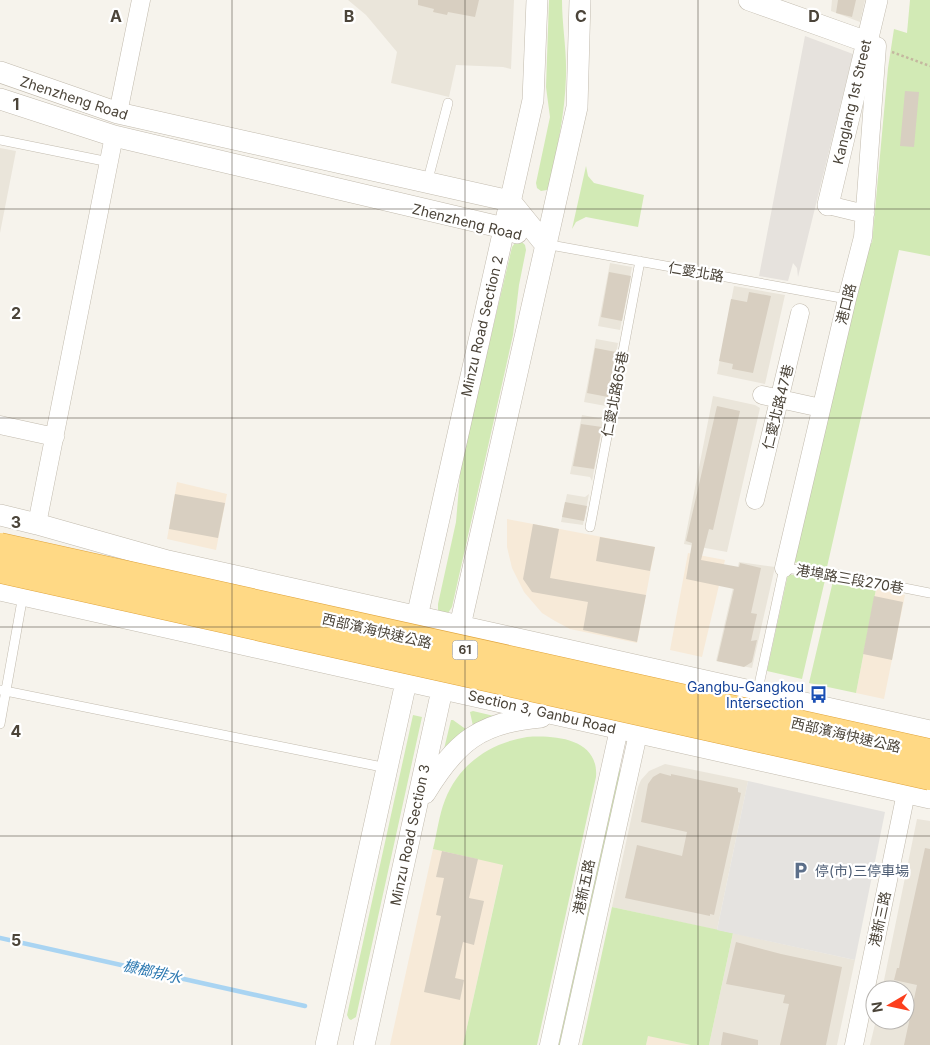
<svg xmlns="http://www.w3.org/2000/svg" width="930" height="1045" viewBox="0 0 930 1045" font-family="Inter,'Noto Sans TC',sans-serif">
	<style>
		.residential { fill: #eae5da }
		.commercial { fill: #f7ead8 }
		.industrial { fill: #e6e2dd }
		.green { fill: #d2eab5 }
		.parking { fill: #e5e3e0 }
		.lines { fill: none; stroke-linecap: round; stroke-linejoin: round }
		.stream { stroke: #a9d4f2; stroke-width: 4.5 }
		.building { fill: #d8cfc1 }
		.service-casing { stroke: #c2bbae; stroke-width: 10 }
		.minor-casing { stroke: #c2bbae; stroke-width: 19 }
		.tertiary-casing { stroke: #c2bbae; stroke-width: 22 }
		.path { stroke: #c4b79f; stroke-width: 2.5; stroke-dasharray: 2.5 2.5; stroke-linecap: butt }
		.service { stroke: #fff; stroke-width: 9 }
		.minor { stroke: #fff; stroke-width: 18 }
		.tertiary { stroke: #fff; stroke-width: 21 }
		.trunk-bridge-casing { stroke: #e0a43c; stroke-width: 29; stroke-linecap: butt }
		.trunk-bridge { stroke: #ffd985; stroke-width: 28 }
		.grid { fill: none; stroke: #4b4439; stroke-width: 1; stroke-opacity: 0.55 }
		.labels { text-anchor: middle; stroke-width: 4.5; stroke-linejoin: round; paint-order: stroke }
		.shield { fill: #fff; stroke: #817c74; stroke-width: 1 }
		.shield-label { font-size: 12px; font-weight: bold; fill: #4b4439 }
		.street-label { font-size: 14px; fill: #4b4439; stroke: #fff }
		.transit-label { font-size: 14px; fill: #164399; stroke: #fff; text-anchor: end }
		.service-label { font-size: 14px; fill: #4e5e75; stroke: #fff; text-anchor: start }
		.water-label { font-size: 15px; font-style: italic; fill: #2e7ab2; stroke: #fff }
		.grid-label { font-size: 16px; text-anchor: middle; font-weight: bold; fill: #4b4439; stroke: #fff; stroke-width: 4.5; stroke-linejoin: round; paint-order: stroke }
	</style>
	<rect width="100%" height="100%" fill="#f6f3ec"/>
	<path class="residential" d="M348,0H514L511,69L503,67L456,65L449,97L391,83L397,52L366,15Z
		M832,0H865L860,22L831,11Z
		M0,148L16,151L0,233Z
		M610,263L632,267L620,330L598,326Z
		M734,286L785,295L765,384L717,374Z
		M596,339L618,343L606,406L584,402Z
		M713,396L755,405L760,408L727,552L684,544Z
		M582,415L604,419L592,481L590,477L570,474Z
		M567,494L585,497L589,494L583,525L561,522Z
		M739,562L775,567L752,668L716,661Z
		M665,764L748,781L717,930L612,907L638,787L641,780L649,771Z
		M917,819L930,821V1045H870L876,1020H905V990H882Z
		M733,933L855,960L837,1045H709Z"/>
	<path class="commercial" d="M177,482L227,494L216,550L167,539Z
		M507,519L655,547L637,643L570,629L555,621L542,613L524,592L512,568L507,547Z
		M688,553L725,560L702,657L670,650Z
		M876,589L905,595L884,699L856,693Z
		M433,849L503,864L463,1045H390Z
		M648,1035L691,1045H646Z"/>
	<path class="industrial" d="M805,36L853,54L798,277L797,268L793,263L788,281L759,276Z"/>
	<path class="green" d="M549,0H562C562,26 567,51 566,76C565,114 557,149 549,186L547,190L541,191L537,188L536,183L550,117L546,87Z
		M910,0H930V256L899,250L827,567L790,562L868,242L872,243L888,68L894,29L907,33Z
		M586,166L588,176L594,183L644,195L638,227L586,217L576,222L572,229Z
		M521,241L525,245L526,250L519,285L513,335L452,607L448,613L442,614L438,610V604L456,522L461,463L512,247L515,243Z
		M788,574L825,580L802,679L767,671Z
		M833,581L876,589L856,693L809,683Z
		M473,711L494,716L473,726L470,712Z
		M413,715L422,717L356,1017L351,1020L349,1019L347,1015Z
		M451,720H453L467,730L444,749Z
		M527,737C556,735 599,739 596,777L537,1045H463L503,865L433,849C437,833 439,815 445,800C459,764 490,743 527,737Z
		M618,770L622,771L562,1045H557Z
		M612,907L733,933L709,1045H691L648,1036L646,1045H582Z"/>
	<path class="parking" d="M748,781L885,812L855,960L717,930Z"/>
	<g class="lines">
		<path class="stream" d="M0,938L305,1006"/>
	</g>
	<path class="building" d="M418,0H479L475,17L448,12L447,15L433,12L434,9L418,5Z
		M838,0H856L852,17L836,13Z
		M905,91L919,92L914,147L900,146Z
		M609,272L631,276L622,321L601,317Z
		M749,292L771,296L753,373L732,369L733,364L719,361L731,299L747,302Z
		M595,348L616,352L608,397L587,393Z
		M717,406L740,411L713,530L709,529L701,560L739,567L740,563L761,568L751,613L757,614L751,641L757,640L752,662L744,667L717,661L734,589L686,579L692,543L686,541Z
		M581,424L602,427L594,469L573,466Z
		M175,494L225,503L218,538L169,529Z
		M565,502L587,506L584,521L562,517Z
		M533,524L559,529L550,578L646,595L637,642L583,630L588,602L532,592L523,579Z
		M600,537L655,547L650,571L596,561Z
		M874,596L903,602L892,660L863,654Z
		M660,773L671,776V774L738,788V792L741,793L714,915L710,914V916L625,898L637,845L682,856L687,832L641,822L648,784L653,777Z
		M925,848L930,849V1045H904L917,985L894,980L897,968H899L900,962Z
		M442,851L478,859L469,898L484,901L474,945L463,942L455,978L464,980L460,1000L424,992L441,916L436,915L444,878L436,877Z
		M736,942L781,954L842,967L826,1045H780L789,1004L783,1003L785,995L726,984Z
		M723,1032L758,1040V1045H721Z"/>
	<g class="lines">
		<defs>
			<path id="service" d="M0,140L109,162
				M427,183L448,103
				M545,244L847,299
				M590,527L640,261
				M0,690L387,768
				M757,694L784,568L834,574L930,593
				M0,724L23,595"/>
			<path id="minor" d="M118,113L141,0
				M828,205L865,214
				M762,395L821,408
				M0,425L55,437
				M755,500L800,313
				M37,524L114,136
				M784,568L847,299L863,237L877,46L867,42
				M549,1045L619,729
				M569,1045L638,734
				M854,1045L906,793"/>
			<path id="tertiary" d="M749,0L867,42
				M0,72L118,113L510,201L545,244
				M0,99L114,136L504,228L517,233
				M828,205L877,0
				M0,515L37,524L168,561L930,731
				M0,590L930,798
				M425,793C456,742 480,722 541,717
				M326,1045L406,682L417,617L533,100L537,0
				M364,1045L442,690L460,626L577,107L580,0"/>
		</defs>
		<use href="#service" class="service-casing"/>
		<use href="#minor" class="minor-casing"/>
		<use href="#tertiary" class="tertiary-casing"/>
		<path class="path" d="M892,52L930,66"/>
		<use href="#service" class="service"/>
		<use href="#minor" class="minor"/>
		<use href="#tertiary" class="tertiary"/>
		<defs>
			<path id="trunk-bridge" d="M0,547L930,753
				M0,569L930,776"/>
		</defs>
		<use href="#trunk-bridge" class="trunk-bridge-casing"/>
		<use href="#trunk-bridge" class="trunk-bridge"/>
	</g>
	<path class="grid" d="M232,0V1045M465,0V1045M698,0V1045M0,209H930M0,418H930M0,627H930M0,836H930"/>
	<defs>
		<symbol id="bus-bare" viewBox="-9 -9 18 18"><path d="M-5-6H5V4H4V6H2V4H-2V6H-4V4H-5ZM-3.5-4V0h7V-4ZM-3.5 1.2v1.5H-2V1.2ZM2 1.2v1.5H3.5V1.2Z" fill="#1a4fb4" stroke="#fff" stroke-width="2.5" paint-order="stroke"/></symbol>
		<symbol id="parking-bare" viewBox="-9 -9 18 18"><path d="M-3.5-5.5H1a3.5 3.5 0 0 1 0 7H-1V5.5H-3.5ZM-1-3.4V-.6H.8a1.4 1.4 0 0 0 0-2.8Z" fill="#5c6f8a" stroke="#fff" stroke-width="2.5" paint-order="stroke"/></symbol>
	</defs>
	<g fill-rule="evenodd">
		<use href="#bus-bare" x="806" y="682" width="25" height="25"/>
		<use href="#parking-bare" x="788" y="858" width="25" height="25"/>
	</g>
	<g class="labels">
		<rect class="shield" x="452.5" y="640.5" width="25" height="19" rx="4"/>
		<g class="shield-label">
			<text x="465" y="654">61</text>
		</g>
		<g class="street-label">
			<text transform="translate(74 98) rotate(18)" y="5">Zhenzheng Road</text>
			<text transform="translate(852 102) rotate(-77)" y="5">Kanglang 1st Street</text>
			<text transform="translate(467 222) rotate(14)" y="5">Zhenzheng Road</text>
			<text transform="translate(696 272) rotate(10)" y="5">仁愛北路</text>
			<text transform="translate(846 304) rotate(-76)" y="5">港口路</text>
			<text transform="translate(482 326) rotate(-77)" y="5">Minzu Road Section 2</text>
			<text transform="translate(615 394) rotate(-79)" y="5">仁愛北路65巷</text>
			<text transform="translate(778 407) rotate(-76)" y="5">仁愛北路47巷</text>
			<text transform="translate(850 579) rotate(10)" y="5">港埠路三段270巷</text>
			<text transform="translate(377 631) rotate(13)" y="5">西部濱海快速公路</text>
			<text transform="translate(542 712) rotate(13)" y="5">Section 3, Ganbu Road</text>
			<text transform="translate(846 735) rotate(13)" y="5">西部濱海快速公路</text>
			<text transform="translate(410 835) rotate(-78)" y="5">Minzu Road Section 3</text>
			<text transform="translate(584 887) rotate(-78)" y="5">港新五路</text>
			<text transform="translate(880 919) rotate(-78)" y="5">港新三路</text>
		</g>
		<g class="transit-label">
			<text x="804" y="692">Gangbu-Gangkou<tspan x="804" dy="16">Intersection</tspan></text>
		</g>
		<g class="service-label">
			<text x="815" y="876">停(市)三停車場</text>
		</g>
		<g class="water-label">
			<text transform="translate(152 972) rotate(13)" y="5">槺榔排水</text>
		</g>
	</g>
	<g class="grid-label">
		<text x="116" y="22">A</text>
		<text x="349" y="22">B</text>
		<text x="581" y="22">C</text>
		<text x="814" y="22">D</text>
		<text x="16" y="110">1</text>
		<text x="16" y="319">2</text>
		<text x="16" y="528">3</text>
		<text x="16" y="737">4</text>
		<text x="16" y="946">5</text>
	</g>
	<g transform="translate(890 1005) rotate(261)"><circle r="24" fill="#ffffff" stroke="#b7b4b0"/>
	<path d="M0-4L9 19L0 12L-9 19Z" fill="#fc3f1d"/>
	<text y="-8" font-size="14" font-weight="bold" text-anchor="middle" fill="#4b4439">N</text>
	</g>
</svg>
